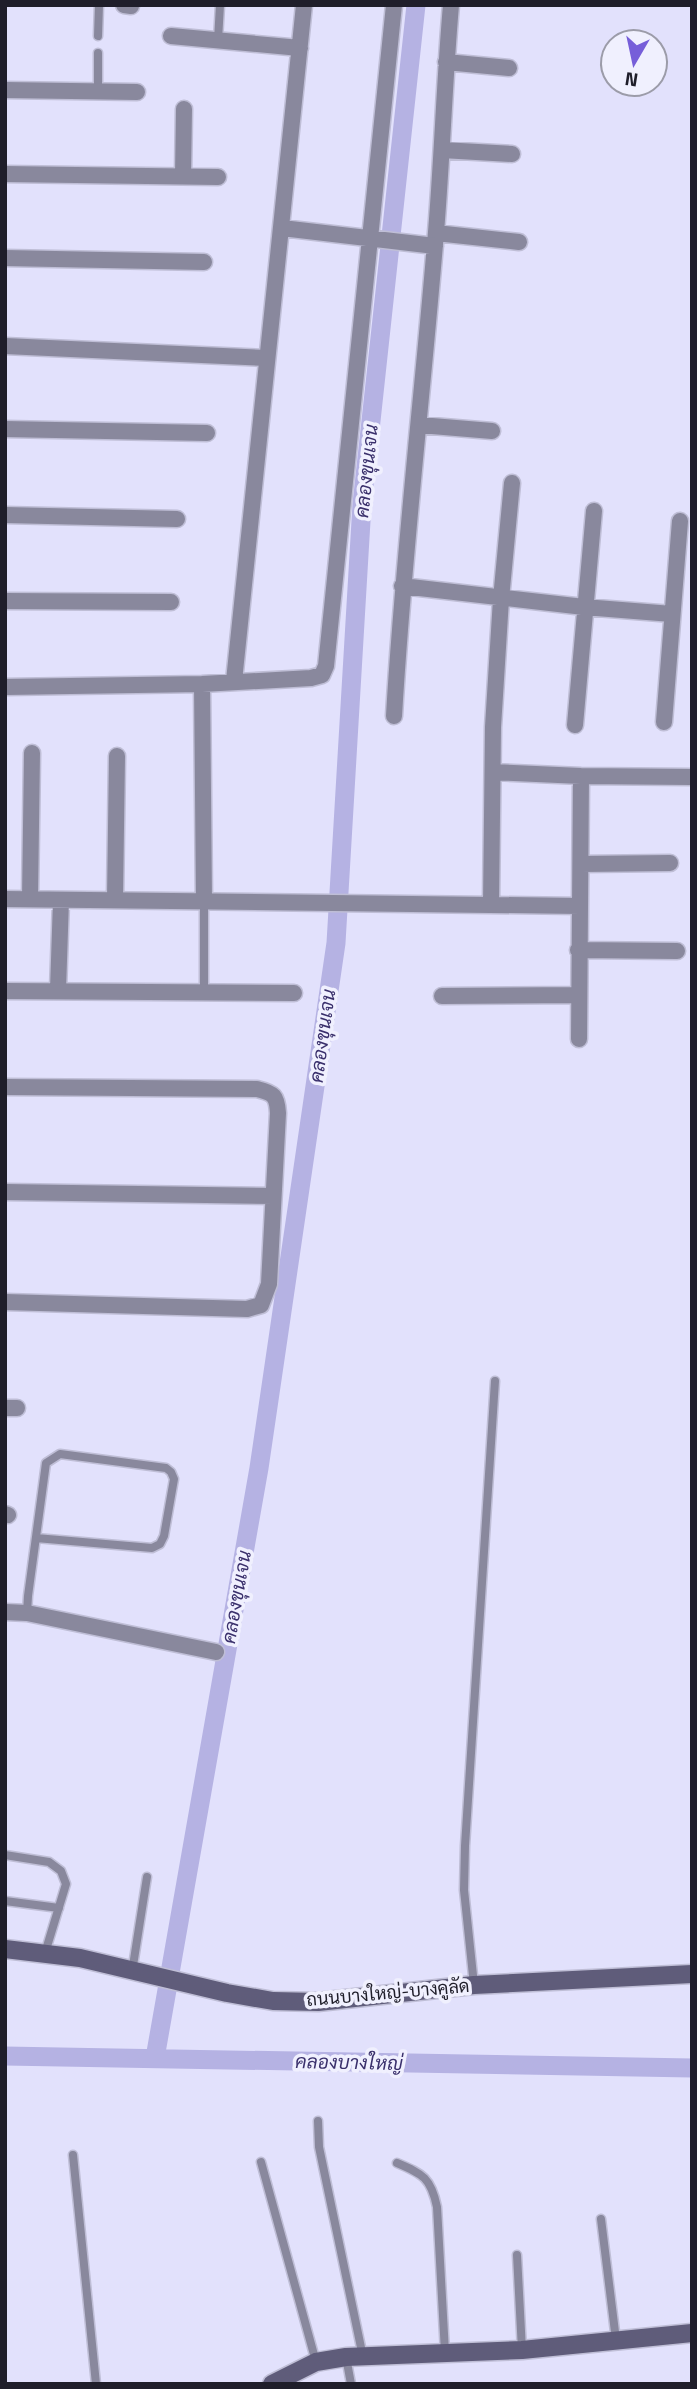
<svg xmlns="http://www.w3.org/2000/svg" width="697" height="2389" viewBox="0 0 697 2389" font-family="'Titillium Web',Sarabun,sans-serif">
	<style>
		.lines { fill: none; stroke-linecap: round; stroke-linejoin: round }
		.canal { stroke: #b5b2e3; stroke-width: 19 }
		.lane-casing { stroke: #bfbed6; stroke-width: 11 }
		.street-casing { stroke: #bfbed6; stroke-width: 19 }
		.secondary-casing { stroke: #bfbed6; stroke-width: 21 }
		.lane { stroke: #89889d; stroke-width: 8 }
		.street { stroke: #89889d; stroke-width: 16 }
		.secondary { stroke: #5f5c7a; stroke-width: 18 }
		.labels { text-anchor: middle; stroke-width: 7; stroke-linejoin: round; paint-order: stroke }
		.street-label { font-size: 18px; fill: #1f1e2a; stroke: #f0f0fe }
		.water-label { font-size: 19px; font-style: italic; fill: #3a306c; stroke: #f0f0fe }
	</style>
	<rect width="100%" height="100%" fill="#e2e1fc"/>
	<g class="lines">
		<path class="canal" d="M5,2056L692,2068
			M155,2058L259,1468L336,943L362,504L416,5"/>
		<defs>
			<path id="lane" d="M98,36L99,5
				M218,40L220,5
				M98,53V91
				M204,991V901
				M27,1613L28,1596L46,1463L60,1454L166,1468L171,1472L174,1479L164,1536L160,1544L152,1548L36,1538
				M5,1855L49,1862L61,1871L66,1884L45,1953
				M5,1901L59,1908
				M132,1972L147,1877
				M474,1985L464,1890L465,1846L495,1381
				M318,2121L319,2147L363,2357
				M73,2155L96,2384
				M261,2162L316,2362
				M397,2163C423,2174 431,2178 437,2207L445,2352
				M601,2219L616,2340
				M517,2255L522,2350
				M346,2357L351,2384"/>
			<path id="street" d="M124,5L131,6
				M171,36L300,48
				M446,62L509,68
				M5,90L137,92
				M442,150L512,154
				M5,174L218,177
				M183,176L184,109
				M282,228L435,246
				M436,233L519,242
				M5,258L204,262
				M5,346L267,358
				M420,425L492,431
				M5,429L207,433
				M5,515L177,519
				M402,586L584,607L672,614
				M5,601L171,602
				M234,681L304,5
				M202,684L204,901
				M5,687L202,684L311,678L322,675L326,666L394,5
				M394,716C403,558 422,401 435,244C442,165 444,85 451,5
				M664,722L680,521
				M575,725L594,511
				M493,772L581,776L691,777
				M581,864L670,863
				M5,899L580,906
				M30,899L32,753
				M115,899L117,756
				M491,905L493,727L501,599L512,483
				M578,950L677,951
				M58,990L61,900
				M5,991L294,993
				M442,996L578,995
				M579,1039L581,776
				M5,1087L257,1089C274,1093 277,1096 278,1113L269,1284L261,1305L247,1309L5,1302
				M5,1192L273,1196
				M5,1408H17
				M5,1514L8,1515
				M5,1612L27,1613L216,1652"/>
			<path id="secondary" d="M5,1949L80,1958L227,1993L273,2001L318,2002L474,1985L692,1974
				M272,2384L316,2362L346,2357L522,2350L692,2333"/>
		</defs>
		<use href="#lane" class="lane-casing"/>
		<use href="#street" class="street-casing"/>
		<use href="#secondary" class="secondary-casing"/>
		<use href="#lane" class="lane"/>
		<use href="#street" class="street"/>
		<use href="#secondary" class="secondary"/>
	</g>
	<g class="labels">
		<g class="street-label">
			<text transform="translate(388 1993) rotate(-5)" y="6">ถนนบางใหญ่-บางคูลัด</text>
		</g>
		<g class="water-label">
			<text transform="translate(366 471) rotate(-84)" y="7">คลองขุนเจน</text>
			<text transform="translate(322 1036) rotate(-82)" y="7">คลองขุนเจน</text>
			<text transform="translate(236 1597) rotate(-80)" y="7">คลองขุนเจน</text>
			<text transform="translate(349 2062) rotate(1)" y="7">คลองบางใหญ่</text>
		</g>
	</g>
	<rect width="697" height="2389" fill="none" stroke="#1f1e2a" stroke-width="14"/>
	<g transform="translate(634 63) rotate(189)"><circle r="33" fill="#f0f0fe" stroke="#9c9ca9" stroke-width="2"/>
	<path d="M0-5L12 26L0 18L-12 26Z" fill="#765ed9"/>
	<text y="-10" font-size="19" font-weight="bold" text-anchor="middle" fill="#1f1e2a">N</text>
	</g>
</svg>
